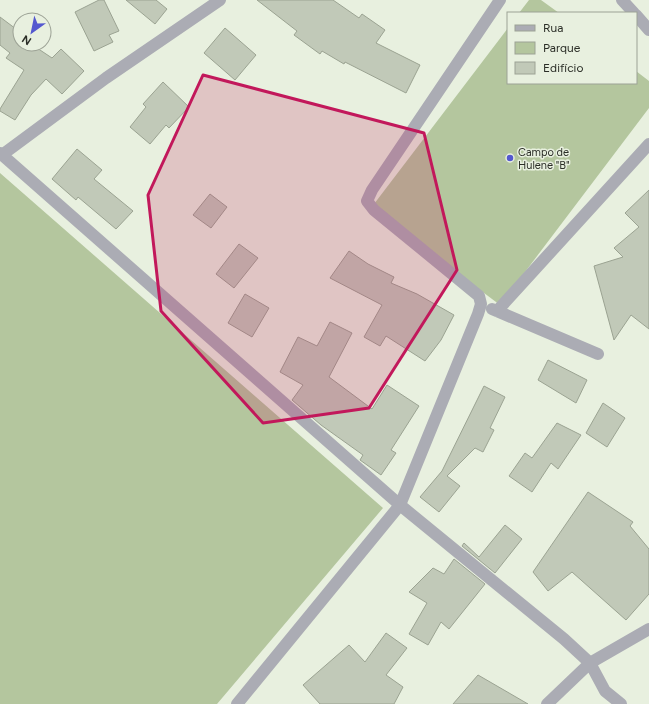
<svg xmlns="http://www.w3.org/2000/svg" width="649" height="704" viewBox="0 0 649 704" font-family="Figtree,sans-serif">
	<style>
		.green { fill: #b4c69e }
		.building { fill: #c1c9b8; stroke: #9ba392 }
		.lines { fill: none; stroke-linecap: round; stroke-linejoin: round }
		.minor { stroke: #abacb4; stroke-width: 12 }
		.marked { fill: #c2185b; fill-opacity: 0.2; stroke: #c2185b; stroke-width: 3; stroke-linejoin: round }
		.poi-dot { fill: #5458cf; stroke: #e8f0df; stroke-width: 1.5 }
		.labels { text-anchor: middle; stroke-width: 3; stroke-linejoin: round; paint-order: stroke }
		.poi-label { font-size: 11px; fill: #2b2e27; stroke: #e8f0df; text-anchor: start }
	</style>
	<rect width="100%" height="100%" fill="#e8f0df"/>
	<path class="green" d="M529,0H541L559,13H519Z
		M508,28V83H636V71L649,81V108L500,305L371,208Z
		M0,173L383,508L217,704H0Z"/>
	<path class="building" d="M99,0H104L119,31L109,35L113,42L94,51L75,12Z
		M126,0H156L167,9L155,24Z
		M257,0H333L359,18L362,14L385,30L376,43L420,65L406,93L345,62L344,64L322,51L320,54L294,35L297,31Z
		M0,17L20,32V44H31L52,58L61,49L84,71L62,94L46,79L31,95L15,120L0,111V109L24,70L6,58L10,53L0,45Z
		M225,28L256,55L235,80L204,53Z
		M163,82L189,107L169,128L166,125L150,144L130,127L146,107L143,104Z
		M77,149L102,170L94,179L133,211L116,229L78,197L76,200L52,179Z
		M649,190V329L631,315L614,340L594,266L623,257L614,248L639,227L625,213Z
		M210,194L227,207L211,228L193,215Z
		M239,244L258,258L234,288L216,274Z
		M349,251L368,264L394,277L391,283L417,294L454,315L441,340L425,361L386,336L380,346L364,337L382,305L330,278Z
		M245,294L269,308L252,337L228,323Z
		M330,322L352,333L329,377L372,409L387,385L419,406L391,450L396,453L381,475L360,460L363,455L321,425L292,400L303,385L280,372L298,337L317,346Z
		M548,360L587,380L576,403L538,380Z
		M484,386L505,397L490,428L494,430L483,452L475,448L447,476L460,486L439,512L420,497L442,471Z
		M603,403L625,418L607,447L586,433Z
		M557,423L581,435L558,469L551,463L532,492L509,476L525,453L532,458Z
		M588,492L633,522L630,526L649,549V594L626,620L572,572L548,591L533,572Z
		M505,525L522,539L495,573L462,546L464,543L479,557Z
		M454,559L485,584L449,629L441,622L428,645L409,634L427,603L409,592L433,568L444,574Z
		M386,633L407,648L386,675L403,687L394,704H320L303,685L349,645L365,662Z
		M478,675L528,704H453Z"/>
	<g class="lines">
		<path class="minor" d="M622,0L634,13
			M636,15L649,30
			M0,153L400,505L564,639L590,663L605,691L621,704
			M2,155L106,78L220,0
			M492,309L598,354
			M497,311L649,144
			M237,704L400,505L478,314L481,304L479,296L374,210L367,201L372,190L500,0
			M547,704L590,663L649,629"/>
	</g>
	<path class="marked" d="M203,75L424,133L457,270L369,408L263,423L161,311L148,195Z"/>
	<circle class="poi-dot" cx="510" cy="158" r="4"/>
	<g class="labels">
		<g class="poi-label">
			<text x="518" y="156">Campo de<tspan x="518" dy="13">Hulene "B"</tspan></text>
		</g>
	</g>
	<rect x="507" y="12" width="130" height="72" fill="#e8f0df" stroke="#9ca295"/>
	<rect x="515" y="25" width="20" height="6" fill="#abacb4" stroke="#9ca295"/>
	<text x="543" y="32" font-size="12" fill="#2b2e27">Rua</text>
	<rect x="515" y="42" width="20" height="12" fill="#b4c69e" stroke="#9ca295"/>
	<text x="543" y="52" font-size="12" fill="#2b2e27">Parque</text>
	<rect x="515" y="62" width="20" height="12" fill="#c1c9b8" stroke="#9ca295"/>
	<text x="543" y="72" font-size="12" fill="#2b2e27">Edifício</text>
	<g transform="translate(32 32) rotate(213)"><circle r="19" fill="#e8f0df" stroke="#9ca295"/>
	<path d="M0-3L7 15L0 10L-7 15Z" fill="#5458cf"/>
	<text y="-6" font-size="11" font-weight="bold" text-anchor="middle" fill="#2b2e27">N</text>
	</g>
</svg>
